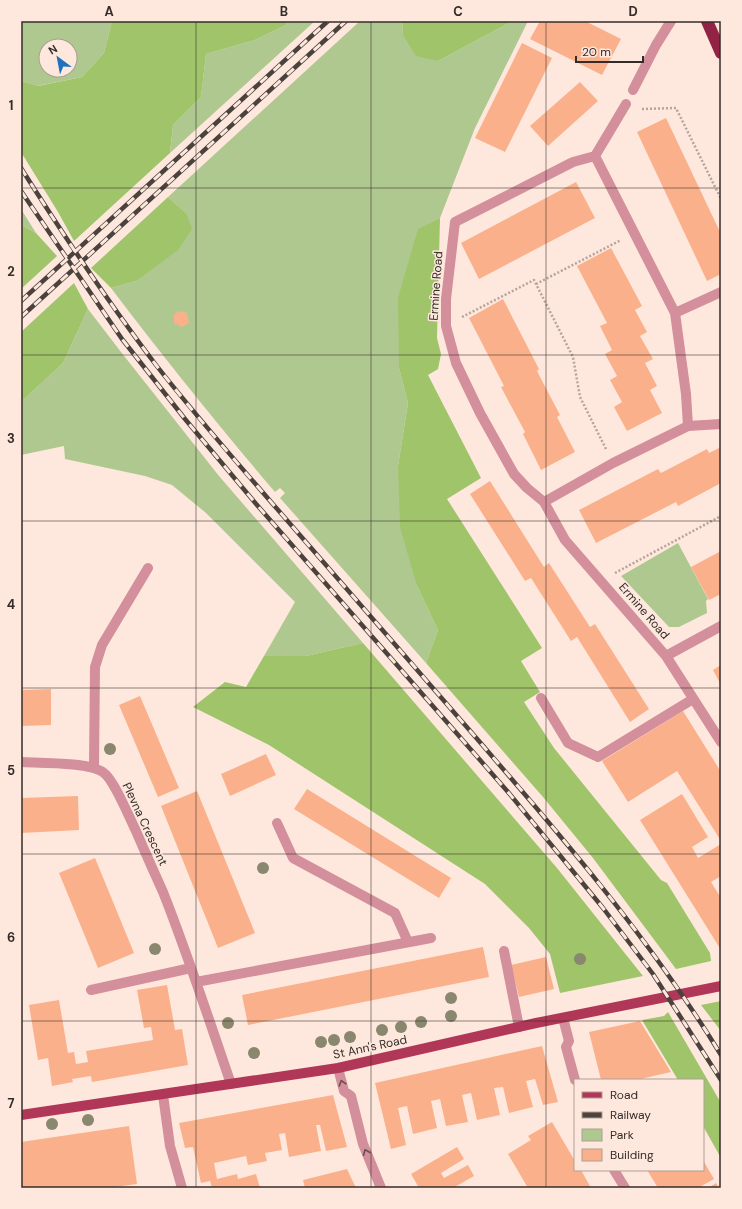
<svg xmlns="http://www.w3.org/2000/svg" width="742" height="1209" viewBox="0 0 742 1209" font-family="'DM Sans',sans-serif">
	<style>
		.green { fill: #afc890; fill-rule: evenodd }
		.forest { fill: #9fc46a }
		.building { fill: #fab18b }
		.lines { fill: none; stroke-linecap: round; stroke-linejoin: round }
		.path { stroke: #b5a49b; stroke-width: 2.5; stroke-dasharray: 2 2; stroke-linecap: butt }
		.minor { stroke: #d38f9b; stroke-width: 10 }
		.major { stroke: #b03757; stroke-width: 10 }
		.highway { stroke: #932344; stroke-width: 12 }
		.rail-casing { stroke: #4b423d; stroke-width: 4.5 }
		.rail { stroke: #fee8dd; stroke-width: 3; stroke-dasharray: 9; stroke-linecap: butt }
		.tree { fill: #89876e }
		.oneway { stroke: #6c4f50 }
		.grid { fill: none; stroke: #342c28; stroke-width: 1; stroke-opacity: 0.55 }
		.labels { text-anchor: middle; stroke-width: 3; stroke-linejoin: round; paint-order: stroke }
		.street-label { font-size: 12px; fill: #342c28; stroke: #fee8dd }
		.neatline { fill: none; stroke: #342c28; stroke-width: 1.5 }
		.grid-label { font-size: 13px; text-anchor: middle; font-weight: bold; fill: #342c28 }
	</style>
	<rect width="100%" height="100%" fill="#fee8dd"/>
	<path class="green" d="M21,21H112L104,53L82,77L37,86L21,81ZM46,46H70V70H46Z
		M287,21H315L170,153L173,125L201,97L206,54L255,40L286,25Z
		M360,21H402L403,35L438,61L513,21H528L475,128L440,218L418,230L399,368L408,403L398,466L417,586L438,630L426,663L280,498L285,493L280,488L275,492C218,425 164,358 111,288L136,281L186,213L168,197Z
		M21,209L36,233L21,225Z
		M88,309L121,352L219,476L363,643L306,656H264L295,602L206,513L172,485L145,476L65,459L64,446L21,455V402L63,363Z
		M678,543L708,599L706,601L707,613L679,627H669L621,576Z"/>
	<path class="forest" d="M112,21H287L286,25L255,40L206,54L201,97L173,125L170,153L74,241L58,212L21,152V81L38,86L82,77L104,53Z
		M402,21H513L438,61L416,56L403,35Z
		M168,197L186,213L192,229L178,250L136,281L111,288L91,268Z
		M440,218L437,338L441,354L438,369L428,375L481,478L447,499L542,648L521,661L540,692L524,702L554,748L661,880L667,883L710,953L711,961L676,969L593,858L543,797L426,663L438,630L417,586L400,527L398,466L408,403L399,368L398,298L418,229Z
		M21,225L36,233L57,256L21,289Z
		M74,283L88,309L63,363L21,402V332Z
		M363,643L557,868L643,976L560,993L550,954L529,928L485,884L269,745L193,707L225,682L246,687L264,656H306Z
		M721,1001V1031L701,1005Z
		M668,1012L721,1103V1158L703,1126V1080H678L642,1020L664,1016Z"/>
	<path class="building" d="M540,21H585L621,39L602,75L530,39Z
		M522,43L552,58L505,152L475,138Z
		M580,82L598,101L548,146L530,126Z
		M666,118L721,234V274L707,281L637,132Z
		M576,182L595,218L479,279L461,243Z
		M611,248L642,306L635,310L647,332L640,336L653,359L645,363L657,386L650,390L662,413L627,431L614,407L622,402L610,380L617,376L605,354L612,350L600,326L607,323L577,266Z
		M503,299L539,369L537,371L560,415L557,417L575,452L541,470L523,434L525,432L501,387L504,386L469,318Z
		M181,311L187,313L189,323L182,327L174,323V314Z
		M721,447V483L678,506L676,502L596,543L579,510L658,469L661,473L707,449L709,453Z
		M490,481L544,567L549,563L590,627L595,624L649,709L630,722L577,637L571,641L531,578L525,581L470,494Z
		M721,551V594L709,600L691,567Z
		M721,665V685L713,670Z
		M51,689V725L21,726V690Z
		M140,696L179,788L158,797L119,705Z
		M683,711L721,772V841L677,771L628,802L602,761Z
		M266,754L276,775L230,796L221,774Z
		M307,789L451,878L439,898L294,809Z
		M197,791L255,933L218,948L161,806Z
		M682,794L708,837L692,847L698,858L721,844V876L711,882L721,898V950L640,820Z
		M78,796L79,830L21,833V798Z
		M95,858L134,953L98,968L59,873Z
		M483,947L489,977L248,1025L242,995Z
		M546,957L554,989L519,997L511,965Z
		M167,985L175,1030L182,1029L188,1065L92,1082L91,1076L72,1079L73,1082L52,1086L48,1058L38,1060L29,1005L59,1000L68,1053L74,1052L76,1064L88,1062L86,1051L153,1040L151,1027L144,1028L137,990Z
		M640,1021L671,1072L636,1080H601L589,1032Z
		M542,1046L558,1102L543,1105L535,1079L526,1081L533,1107L509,1113L503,1087L494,1088L500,1115L477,1120L471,1093L462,1095L468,1122L446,1126L440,1099L431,1101L437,1128L413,1134L407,1106L398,1108L406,1145L391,1149L375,1083Z
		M333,1095L347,1147L326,1151L320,1125H316L321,1151L289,1157L285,1133L279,1134L282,1150L265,1153L267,1161L248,1165L246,1156L214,1163L217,1179L237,1174L238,1179L256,1174L260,1188H212L210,1181L201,1183L193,1147L185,1148L179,1123Z
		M552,1122L575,1161V1170H581L591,1188H528L508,1154L531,1140L528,1136Z
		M129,1126L137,1184L108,1188H21V1142Z
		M457,1147L464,1159L441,1173L444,1178L468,1165L474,1176L453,1188H419L411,1174Z
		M703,1160L714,1179L698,1188H658L647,1170H703Z
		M347,1169L356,1188H305L303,1180Z
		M716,1183L719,1188H708Z"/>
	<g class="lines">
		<path class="path" d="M642,109L676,108L721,199
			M536,284L621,240
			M462,317L534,280L573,357L580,397L606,449
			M615,573L721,516"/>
		<path class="minor" d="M633,90L656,45L671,21
			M626,104L595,156L573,162L455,222L446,299V326L456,363L480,413L514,474L527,488L544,502L565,540L666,656L721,742
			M675,313L721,292
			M688,426L721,424
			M544,502L613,463L688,426L686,394L675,313L595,156
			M666,656L721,626
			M541,698L568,743L598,757L693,699
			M21,762C39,763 91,762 104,773C114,780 130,819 136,831C145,852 154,872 163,892C188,955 209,1020 231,1084
			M94,767L95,667L102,645L148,568
			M277,823L293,858L395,913L408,942
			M504,951L519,1027
			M196,982L431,938
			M91,990L191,968
			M563,1018L569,1041L566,1047L575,1080
			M338,1068L344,1091L351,1096L363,1144L381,1188
			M163,1095L170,1146L182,1188
			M614,1170L625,1188"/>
		<path class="major" d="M21,1115L338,1068L536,1023L721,986"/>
		<path class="highway" d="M707,21L721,53"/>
		<defs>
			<path id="rail" d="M21,168C64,236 108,302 156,365C199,420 246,473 292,526C343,585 394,643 445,702C543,815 643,927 721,1055
				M21,191L122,339L185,419L257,505L508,792L603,908L653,974L721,1080
				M21,301L328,21
				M21,317L346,21"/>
		</defs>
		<use href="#rail" class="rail-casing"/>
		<use href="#rail" class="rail"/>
	</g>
	<g class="tree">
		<circle cx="110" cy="749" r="6"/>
		<circle cx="263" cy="868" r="6"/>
		<circle cx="155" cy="949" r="6"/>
		<circle cx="580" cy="959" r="6"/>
		<circle cx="451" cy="998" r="6"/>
		<circle cx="451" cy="1016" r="6"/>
		<circle cx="421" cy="1022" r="6"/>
		<circle cx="228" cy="1023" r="6"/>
		<circle cx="401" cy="1027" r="6"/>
		<circle cx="382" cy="1030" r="6"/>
		<circle cx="350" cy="1037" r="6"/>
		<circle cx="334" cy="1040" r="6"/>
		<circle cx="321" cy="1042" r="6"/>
		<circle cx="254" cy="1053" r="6"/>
		<circle cx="88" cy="1120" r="6"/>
		<circle cx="52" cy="1124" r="6"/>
	</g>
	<defs><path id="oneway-chevron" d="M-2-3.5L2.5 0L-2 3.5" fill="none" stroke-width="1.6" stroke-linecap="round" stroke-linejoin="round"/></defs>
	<g class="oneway">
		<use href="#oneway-chevron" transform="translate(342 1083) rotate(-107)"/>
		<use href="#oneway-chevron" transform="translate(366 1152) rotate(-112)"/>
	</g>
	<path class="grid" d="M196,21V1188M371,21V1188M546,21V1188M21,188H721M21,355H721M21,521H721M21,688H721M21,854H721M21,1021H721"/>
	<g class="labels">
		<g class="street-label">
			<text transform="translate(436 286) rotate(-86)" y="4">Ermine Road</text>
			<text transform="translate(644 611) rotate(49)" y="4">Ermine Road</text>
			<text transform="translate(145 824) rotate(65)" y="4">Plevna Crescent</text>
			<text transform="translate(370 1047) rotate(-12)" y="4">St Ann's Road</text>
		</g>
	</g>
	<rect width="742" height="1209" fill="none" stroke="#fee8dd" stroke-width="44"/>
	<rect x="574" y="1079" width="130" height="92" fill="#fee8dd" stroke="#ad9d95"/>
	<rect x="582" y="1092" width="20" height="6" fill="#b03757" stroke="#ad9d95"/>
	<text x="610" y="1099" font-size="12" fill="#342c28">Road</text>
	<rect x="582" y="1112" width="20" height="6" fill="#4b423d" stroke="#ad9d95"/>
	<text x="610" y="1119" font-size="12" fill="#342c28">Railway</text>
	<rect x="582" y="1129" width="20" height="12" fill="#afc890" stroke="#ad9d95"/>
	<text x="610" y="1139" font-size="12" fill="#342c28">Park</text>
	<rect x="582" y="1149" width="20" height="12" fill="#fab18b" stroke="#ad9d95"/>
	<text x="610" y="1159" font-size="12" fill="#342c28">Building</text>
	<g transform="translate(58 58) rotate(328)"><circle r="19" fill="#fee8dd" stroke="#ad9d95"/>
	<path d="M0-3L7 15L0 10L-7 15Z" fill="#1f71bf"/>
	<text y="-6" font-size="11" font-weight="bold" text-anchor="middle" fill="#342c28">N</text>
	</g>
	<path d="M576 56v6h67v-6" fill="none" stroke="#342c28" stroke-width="2"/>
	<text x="582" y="56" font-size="12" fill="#342c28" stroke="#fee8dd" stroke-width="3" paint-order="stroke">20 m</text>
	<rect x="22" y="22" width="698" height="1165" class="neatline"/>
	<g class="grid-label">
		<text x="109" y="16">A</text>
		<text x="284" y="16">B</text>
		<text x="458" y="16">C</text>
		<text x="633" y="16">D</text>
		<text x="11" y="110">1</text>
		<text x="11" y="276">2</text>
		<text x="11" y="443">3</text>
		<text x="11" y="609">4</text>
		<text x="11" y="775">5</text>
		<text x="11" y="942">6</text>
		<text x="11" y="1108">7</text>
	</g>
</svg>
